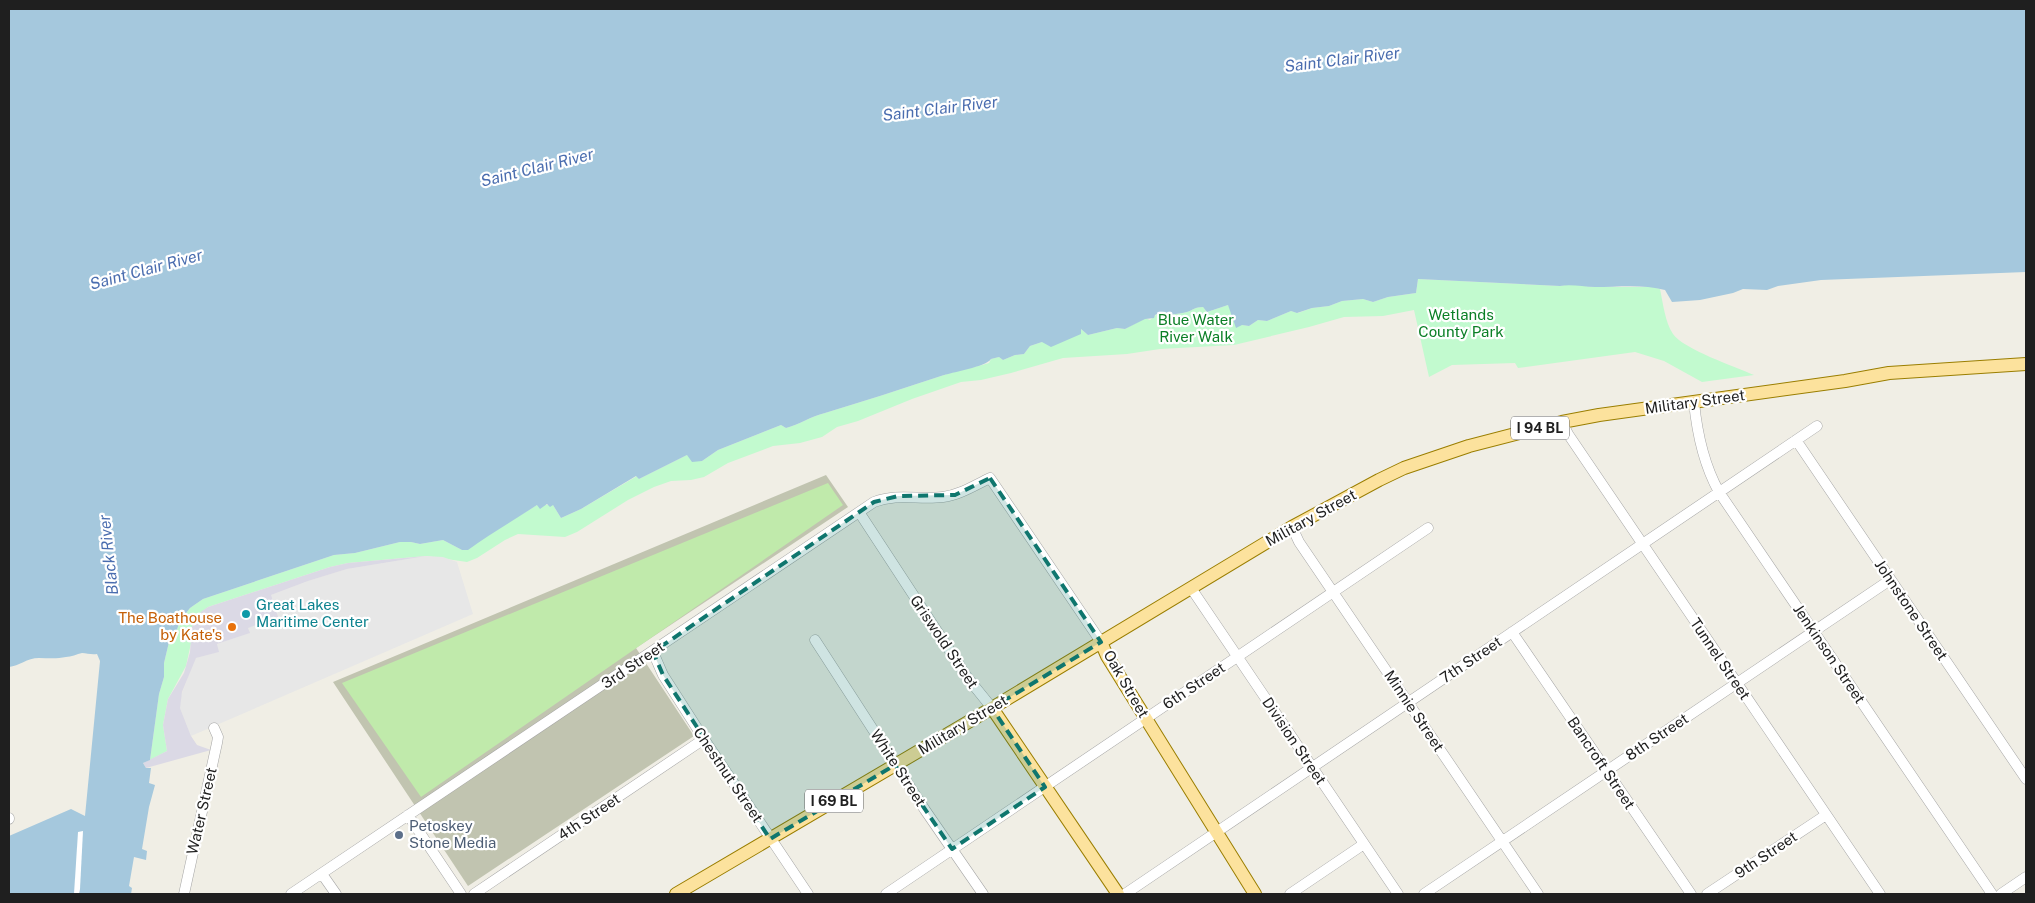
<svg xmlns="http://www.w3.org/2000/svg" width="2035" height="903" viewBox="0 0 2035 903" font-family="'Public Sans',sans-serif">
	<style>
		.construction { fill: #c1c4b0 }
		.grass { fill: #c0eaab }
		.park { fill: #c2facf }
		.parking { fill: #e7e7e7 }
		.plaza { fill: #dbd9e5 }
		.water { fill: #a5c8dd }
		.pier { fill: #fff }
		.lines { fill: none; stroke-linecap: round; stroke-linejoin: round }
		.minor-casing { stroke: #a6a6a6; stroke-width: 11 }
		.major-casing { stroke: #9a7e00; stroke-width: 14 }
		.minor { stroke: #fff; stroke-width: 10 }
		.major { stroke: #fce29d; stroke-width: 12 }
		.marked { fill: #0f766e; fill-opacity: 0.2; stroke: #0f766e; stroke-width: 4; stroke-dasharray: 10 6; stroke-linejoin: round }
		.culture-dot { fill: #0f9aa8; stroke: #fff; stroke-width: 2 }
		.food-dot { fill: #e8710a; stroke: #fff; stroke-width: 2 }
		.service-dot { fill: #5c6f8a; stroke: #fff; stroke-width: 2 }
		.labels { text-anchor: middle; stroke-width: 4.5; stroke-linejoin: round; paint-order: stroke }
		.shield { fill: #fff; stroke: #626262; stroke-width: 1 }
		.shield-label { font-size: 14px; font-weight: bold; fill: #1f1f1f }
		.park-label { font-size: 15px; fill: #0b7f26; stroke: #fff }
		.street-label { font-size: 15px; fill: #1f1f1f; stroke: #fff }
		.culture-label { font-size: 15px; fill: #0d838f; stroke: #fff; text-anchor: start }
		.food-label { font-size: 15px; fill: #c56008; stroke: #fff; text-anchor: end }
		.service-label { font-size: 15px; fill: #4e5e75; stroke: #fff; text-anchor: start }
		.water-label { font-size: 16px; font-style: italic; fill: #4a6daf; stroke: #fff }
	</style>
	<rect width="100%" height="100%" fill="#f0eee5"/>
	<path class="construction" d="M826,475L848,507L636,648L694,736L468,886L333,682Z"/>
	<path class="grass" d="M828,483L843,505L421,797L342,683Z"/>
	<path class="park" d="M1418,279L1560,286L1571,284L1592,287H1653L1660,289C1663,303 1665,322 1673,334C1683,349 1736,367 1754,375L1702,382L1664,361L1635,352L1518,368L1515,363L1452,365L1429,377L1414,310L1383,316L1344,317L1309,327L1234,345L1160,349L1127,354L1063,358L1011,373L981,380L961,382L912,399L858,421L837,427L822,437L800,443L773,446L728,463L704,477L691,480L671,481L654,487L628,500L577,532L565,537L518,534L505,540L477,558L467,562L426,556L348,563L330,567L208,607L197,616L186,666L168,699L163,725L167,751L150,760L159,694L164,677V663L169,642L175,635L180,621L190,608L203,599L334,555L355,553L400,542H411L420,544L443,540L462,550L537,505H553L561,518L581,509L637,476L639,479L687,455L702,461L718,450L781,425L786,428C799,425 811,416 825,413C864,401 902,389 941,376C957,370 973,368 989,363L991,359L999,357L1003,360L1015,355L1024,354L1030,346L1081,329L1088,335L1117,328L1125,329L1145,318L1150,320L1157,314L1162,317C1171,314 1178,314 1187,312C1193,310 1195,307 1203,307L1207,312L1228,305L1242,325L1249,326L1258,320L1267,321L1291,311L1298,313L1312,308L1329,306L1342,301L1363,299L1373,302L1388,297L1416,293Z"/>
	<path class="parking" d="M426,556L443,557L457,562L473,614L191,736L180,708L179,701L194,661L196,658L218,652L217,644L249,633L248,628L271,595L308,581L347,569Z"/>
	<path class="plaza" d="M426,556L347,569L308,581L271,595L278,617L248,628L250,633L217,644L219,652L196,658L182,692L180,708L191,736L197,745L211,750L146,768L143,763L167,751L163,725L168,699L184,673L190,652L192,626L197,616L202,611L208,607L330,567L348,563Z"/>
	<path class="water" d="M9,9H2026V272L1821,280L1778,286L1767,290L1743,289L1733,293L1700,300L1672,302L1665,290C1643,284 1618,287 1595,287C1583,287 1572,284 1560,286L1418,279L1416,293L1388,297L1373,302L1363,299L1342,301L1329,306L1312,308L1297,313L1291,311L1267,321L1258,320L1249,326L1242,325L1236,328L1228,305L1207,312L1203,307C1195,307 1193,310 1187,312C1178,314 1171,314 1162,317L1157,314L1155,315L1154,318L1145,319L1125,329L1117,328L1088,335L1081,329V334L1051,347L1042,342L1030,346L1024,354L1015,355L1003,360L999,357L991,359C986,367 952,372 941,376C902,389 864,401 825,413C811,416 799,425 786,428L781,425L718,450L702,461L692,462L687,455L639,479L636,476L581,509L561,518L553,505L550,507L547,504L540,509L537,505C514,520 490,534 468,550H462L443,540L420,544L411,542H400L355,553L334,555L203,599L190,608L180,621L175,635L169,642L164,663V677L159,694L150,760L143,763L146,768H151L149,783L155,785L149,807L142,849L147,851L146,860L134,857L129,886L132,888L131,894H9V836L71,809L85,816L100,661L97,654C91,655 87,653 82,653C77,654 71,657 66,657C57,659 48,658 39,658C27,658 19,666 9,667Z"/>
	<path class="pier" d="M83,831L80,889L79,894H74L78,832Z"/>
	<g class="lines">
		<defs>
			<path id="minor" d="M1694,402C1697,433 1704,465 1719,492L1992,894
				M1562,422L1568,434L1880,894
				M1796,440L2026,779
				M859,512L967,677L992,708
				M1292,527L1299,542L1538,894
				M1191,588L1398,894
				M1512,632L1691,894
				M815,640L925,810L983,894
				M653,652L663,675L704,739L808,894
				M408,815L461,894
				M9,818V819
				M322,874L336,894
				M184,894L217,743L218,737L214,728
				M291,894L874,502C897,493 919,500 943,497C960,495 975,485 990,478L1101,642
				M474,894L704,739
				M886,894L1428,528
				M1125,894L1817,426
				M1290,894L1364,844
				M1424,894L1890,580
				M1707,894L1826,815
				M2001,894L2026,877"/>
			<path id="major" d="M1101,642L1107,656L1255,894
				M992,708L1118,894
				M676,894L992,708L1292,527L1379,480L1404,468L1469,446L1562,422L1599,415L1845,381L1889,373L2026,364"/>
		</defs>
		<use href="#minor" class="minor-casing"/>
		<use href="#major" class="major-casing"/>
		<use href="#minor" class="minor"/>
		<use href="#major" class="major"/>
	</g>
	<path class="marked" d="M990,478L1101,642L992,708L1045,787L952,849L895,765L770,839L663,675L653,652L874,502L898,496L955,495Z"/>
	<circle class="culture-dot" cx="246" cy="614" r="5"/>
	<circle class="food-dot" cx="232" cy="627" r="5"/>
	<circle class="service-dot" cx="399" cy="835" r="5"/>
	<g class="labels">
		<g class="shield">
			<rect x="1511" y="416.5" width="58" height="23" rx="4"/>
			<rect x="805" y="789.5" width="58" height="23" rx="4"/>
		</g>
		<g class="shield-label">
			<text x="1540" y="433">I 94 BL</text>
			<text x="834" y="806">I 69 BL</text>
		</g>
		<g class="park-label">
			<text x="1461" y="320">Wetlands<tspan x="1461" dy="17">County Park</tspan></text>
			<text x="1196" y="325">Blue Water<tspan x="1196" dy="17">River Walk</tspan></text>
		</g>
		<g class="street-label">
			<text transform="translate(1695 402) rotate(-8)" y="5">Military Street</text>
			<text transform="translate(1311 518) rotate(-29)" y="5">Military Street</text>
			<text transform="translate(1911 610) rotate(56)" y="5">Johnstone Street</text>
			<text transform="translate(944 642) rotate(56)" y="5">Griswold Street</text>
			<text transform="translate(1829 654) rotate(56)" y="5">Jenkinson Street</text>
			<text transform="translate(1720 659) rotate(56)" y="5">Tunnel Street</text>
			<text transform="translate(1471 660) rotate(-34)" y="5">7th Street</text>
			<text transform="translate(633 665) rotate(-34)" y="5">3rd Street</text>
			<text transform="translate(1126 684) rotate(60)" y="5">Oak Street</text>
			<text transform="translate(1194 686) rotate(-34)" y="5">6th Street</text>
			<text transform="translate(1414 711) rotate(56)" y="5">Minnie Street</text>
			<text transform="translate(963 725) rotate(-31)" y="5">Military Street</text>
			<text transform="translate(1657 737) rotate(-34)" y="5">8th Street</text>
			<text transform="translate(1294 741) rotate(56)" y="5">Division Street</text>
			<text transform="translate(1601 763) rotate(56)" y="5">Bancroft Street</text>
			<text transform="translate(898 768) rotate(57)" y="5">White Street</text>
			<text transform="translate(728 775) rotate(56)" y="5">Chestnut Street</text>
			<text transform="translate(202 811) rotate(-77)" y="5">Water Street</text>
			<text transform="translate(589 817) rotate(-34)" y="5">4th Street</text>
			<text transform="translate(1766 855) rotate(-34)" y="5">9th Street</text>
		</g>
		<g class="culture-label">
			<text x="256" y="610">Great Lakes<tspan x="256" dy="17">Maritime Center</tspan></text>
		</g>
		<g class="food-label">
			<text x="222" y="623">The Boathouse<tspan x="222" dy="17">by Kate's</tspan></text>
		</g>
		<g class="service-label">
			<text x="409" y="831">Petoskey<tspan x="409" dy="17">Stone Media</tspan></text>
		</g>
		<g class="water-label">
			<text transform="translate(1342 59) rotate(-7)" y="6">Saint Clair River</text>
			<text transform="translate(940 108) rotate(-7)" y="6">Saint Clair River</text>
			<text transform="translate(537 167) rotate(-14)" y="6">Saint Clair River</text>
			<text transform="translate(146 269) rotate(-15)" y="6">Saint Clair River</text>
			<text transform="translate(108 555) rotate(-96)" y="6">Black River</text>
		</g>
	</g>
	<rect width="2035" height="903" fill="none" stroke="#1f1f1f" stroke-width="20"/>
</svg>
